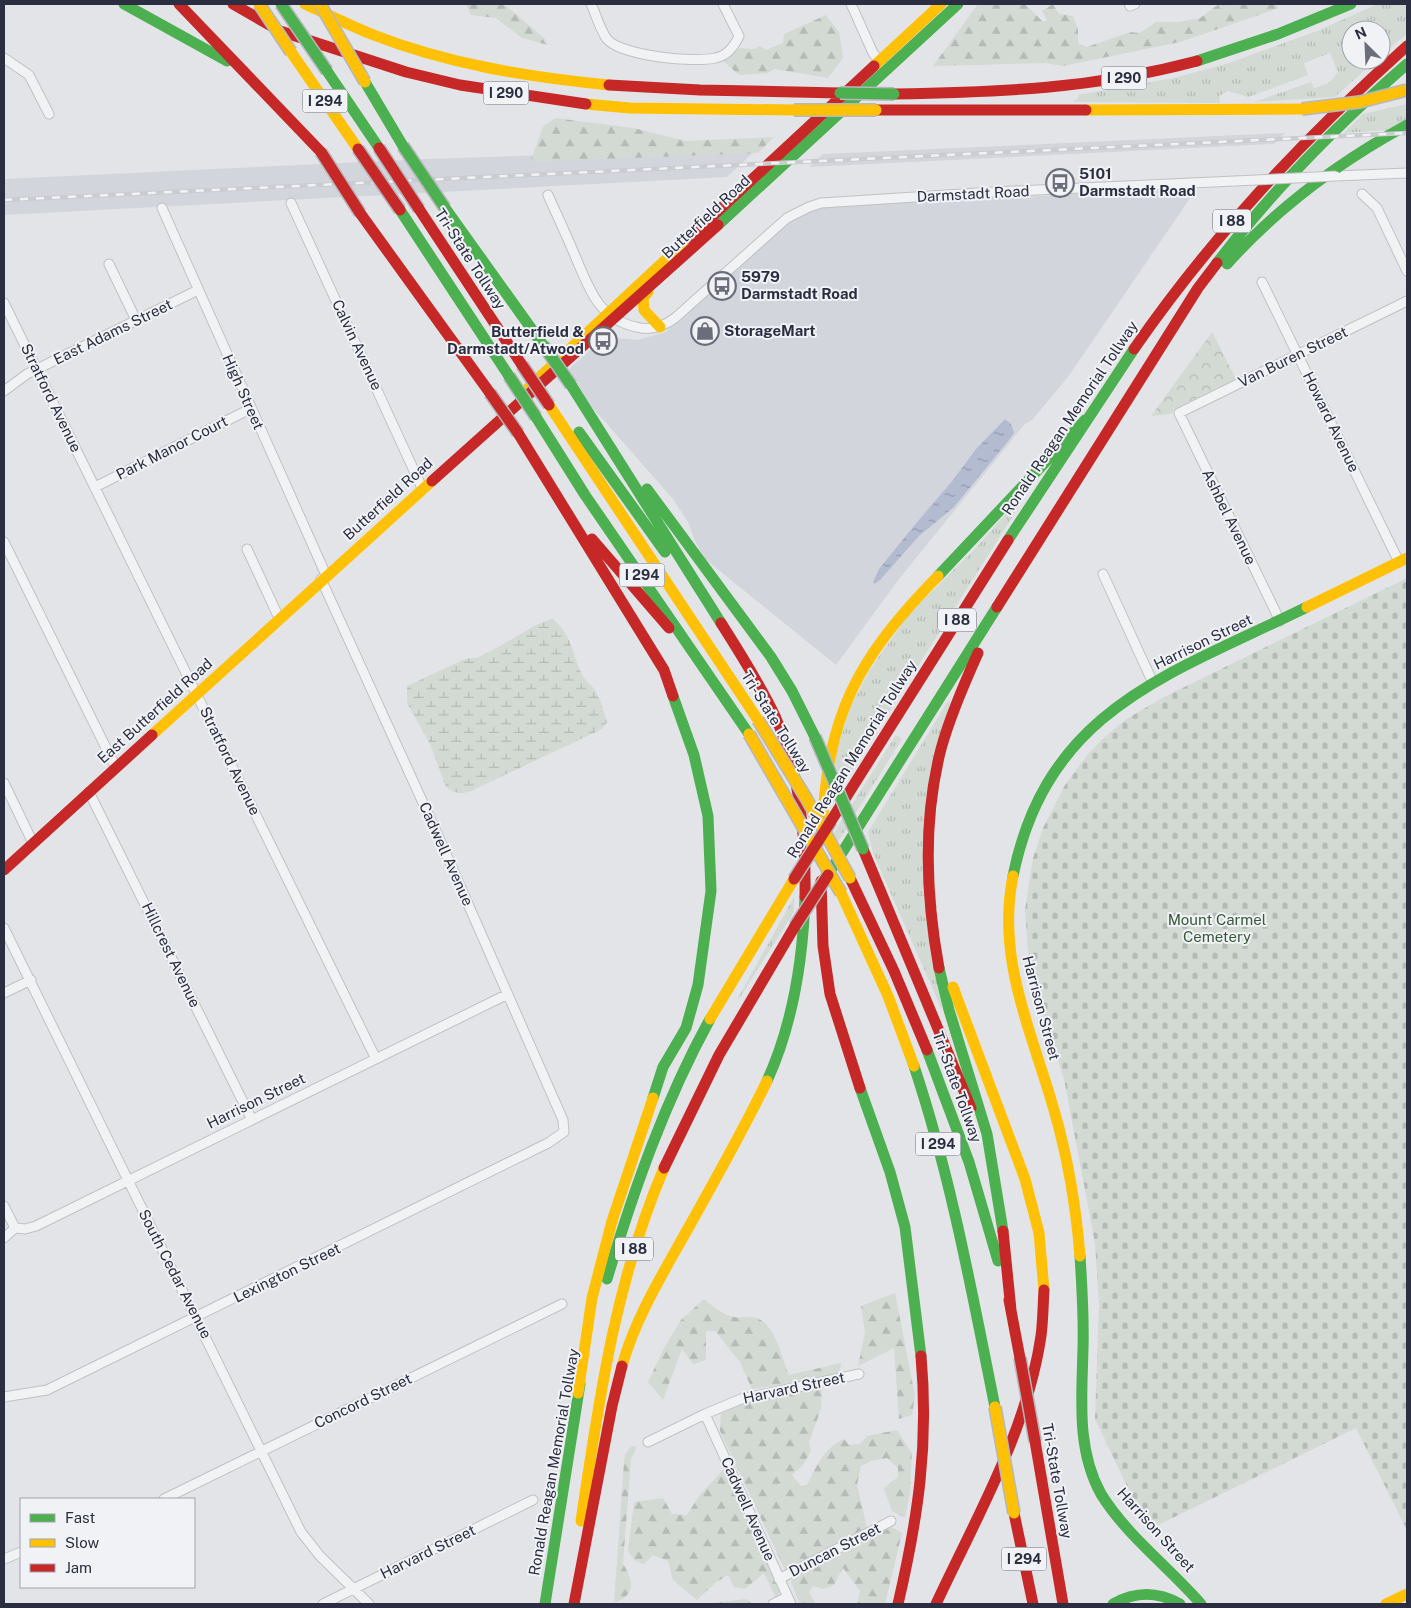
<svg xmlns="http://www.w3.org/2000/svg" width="1411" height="1608" viewBox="0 0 1411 1608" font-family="'Public Sans',sans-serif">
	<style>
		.built { fill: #d3d5dc }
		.grass { fill: url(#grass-tufts) }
		.forest { fill: url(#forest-firs) }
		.wetland { fill: url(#wetland-marsh) }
		.cemetery { fill: url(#cemetery-stones) }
		.park { fill: url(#park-crowns) }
		.water { fill: url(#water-ripples) }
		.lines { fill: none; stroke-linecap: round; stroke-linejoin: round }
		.street-casing { stroke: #c0c1c4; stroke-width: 11 }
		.street { stroke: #f1f2f4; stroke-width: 9 }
		.fast { stroke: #4caf50; stroke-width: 11 }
		.slow { stroke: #ffc107; stroke-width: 11 }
		.jam { stroke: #c62828; stroke-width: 11 }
		.rail-casing { stroke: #cbcccf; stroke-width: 4.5 }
		.rail { stroke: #f0f2f6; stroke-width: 2.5; stroke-dasharray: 8; stroke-linecap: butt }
		.street-bridge-casing { stroke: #c0c1c4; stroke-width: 11; stroke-linecap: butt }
		.fast-bridge-casing { stroke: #b5b7bc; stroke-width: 14; stroke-linecap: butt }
		.slow-bridge-casing { stroke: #b5b7bc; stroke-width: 14; stroke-linecap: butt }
		.jam-bridge-casing { stroke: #b5b7bc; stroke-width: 14; stroke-linecap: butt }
		.street-bridge { stroke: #f1f2f4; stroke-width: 9 }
		.fast-bridge { stroke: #4caf50; stroke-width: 11 }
		.slow-bridge { stroke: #ffc107; stroke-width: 11 }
		.jam-bridge { stroke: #c62828; stroke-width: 11 }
		.labels { text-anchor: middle; stroke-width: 4; stroke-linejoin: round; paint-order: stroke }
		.shield { fill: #f0f2f6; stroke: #656977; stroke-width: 1 }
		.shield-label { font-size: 14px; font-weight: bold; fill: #2a2e40 }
		.poi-label { font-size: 15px; font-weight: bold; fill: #2a2e40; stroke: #f0f2f6; text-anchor: start }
		.street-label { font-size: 15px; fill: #2a2e40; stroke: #f0f2f6 }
		.park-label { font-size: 15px; fill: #385a38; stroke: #f0f2f6 }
	</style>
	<defs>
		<pattern id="grass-tufts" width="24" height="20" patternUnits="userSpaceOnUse" patternTransform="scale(1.25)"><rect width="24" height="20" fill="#d2dad3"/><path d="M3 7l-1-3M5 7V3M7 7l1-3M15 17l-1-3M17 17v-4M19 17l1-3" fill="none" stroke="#b4bbb6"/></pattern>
		<pattern id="forest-firs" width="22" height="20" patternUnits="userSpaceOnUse" patternTransform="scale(1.25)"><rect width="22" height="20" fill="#d2dad3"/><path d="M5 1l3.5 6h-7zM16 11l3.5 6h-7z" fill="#b4bbb6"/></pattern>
		<pattern id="wetland-marsh" width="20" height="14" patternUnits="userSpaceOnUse" patternTransform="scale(1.25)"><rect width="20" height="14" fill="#d2dad3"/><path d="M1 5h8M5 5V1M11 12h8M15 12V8" fill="none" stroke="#b4bbb6"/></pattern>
		<pattern id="cemetery-stones" width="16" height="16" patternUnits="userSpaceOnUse" patternTransform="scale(1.25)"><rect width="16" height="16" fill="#d2dad3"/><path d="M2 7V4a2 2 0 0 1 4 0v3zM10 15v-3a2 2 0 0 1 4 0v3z" fill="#b4bbb6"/></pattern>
		<pattern id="park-crowns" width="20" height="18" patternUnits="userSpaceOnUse" patternTransform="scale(1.25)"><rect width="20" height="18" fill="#d2dad3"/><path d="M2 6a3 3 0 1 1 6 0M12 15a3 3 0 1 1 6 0" fill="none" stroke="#b4bbb6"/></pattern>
		<pattern id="water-ripples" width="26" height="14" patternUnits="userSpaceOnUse" patternTransform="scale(1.25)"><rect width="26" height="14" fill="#b3bbd1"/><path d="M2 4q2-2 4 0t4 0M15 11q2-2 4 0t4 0" fill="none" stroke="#9298ab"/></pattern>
	</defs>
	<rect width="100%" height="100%" fill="#e3e4e7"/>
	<path class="built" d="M1285,133L1274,144L809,167L823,154Z
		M758,148L727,177L4,215V179L425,159Z
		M1197,188L1068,377L1032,420L1024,425L899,579L836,665L705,559L695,541L688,522L673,499L600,416L561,376L605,337L637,340L666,332L781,227L801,214L822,207Z"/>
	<path class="grass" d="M1378,4H1407V34L1381,55V30H1351V60H1376L1335,97L1254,102L1311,82L1314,88L1329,83L1338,72L1330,53L1304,63L1308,75L1248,97L1228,91L1219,96L1220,103L1074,102V100L1078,99V95L1174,78L1229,63L1317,31Z
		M1407,104V120L1386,130L1344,133L1363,114Z
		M1017,501L1021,503L843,785L834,760L850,707L871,668L909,614L976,548Z
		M948,701L950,702L930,785L942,1010L873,853L868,832Z
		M896,735L902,739L829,856L830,839Z
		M794,897V912L739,999L738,998Z"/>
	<path class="forest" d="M466,4H504L544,38L548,45L522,38L496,18L471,15Z
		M978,4H1025L1043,22L1047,20L1042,11L1053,4L1059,14L1073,16L1078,29V43L1087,47L1130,32L1140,33L1156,22H1178L1200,18L1219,4H1275L1279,8L1180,42L1063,66L1045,63L933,66Z
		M826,15L839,32L843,58L828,78L774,69L768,73L739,75L721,59L740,48L754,49L760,46L766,50L783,43L784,34Z
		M555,118L633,128L686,141L774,137L758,153L530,162L543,127Z
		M895,1293L915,1396L912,1415L899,1419L894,1348L858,1366L865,1333L861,1306Z
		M704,1299C713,1306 722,1315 734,1317C743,1319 753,1314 761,1320C777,1331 782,1358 789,1375L841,1363L840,1372L818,1379L752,1389L740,1362L715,1331H706V1360L693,1364L682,1349L663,1400L648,1382L665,1346L681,1320Z
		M822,1386L821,1409L809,1442L811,1451L803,1465L792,1475L801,1486L807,1485C817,1465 824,1448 844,1439L849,1445L860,1444L867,1436L897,1430L912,1453L910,1492L905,1518L892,1511L884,1488L898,1477V1468L887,1458L871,1461L861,1466L857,1485L867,1528L785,1570L720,1431L721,1411L744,1401Z
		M632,1446L637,1447L631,1459L623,1564C634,1581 636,1595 614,1603L624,1462L625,1454Z
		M724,1469L781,1590L776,1598L764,1573L745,1589L734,1587L728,1575L715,1583L697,1600L673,1580L668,1561L653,1555L644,1564L635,1561L628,1551L634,1502L663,1498L672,1514L687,1515L699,1496Z
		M892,1527L902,1533L885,1604H857L860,1591L843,1568L834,1585L823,1589L813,1586L809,1592L816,1604H800L791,1582L794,1576Z
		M746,1599L755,1604H711V1603Z"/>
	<path class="wetland" d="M552,619C570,631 572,652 580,670C583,680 592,684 596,692C601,701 604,713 607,722L602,729L471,791C461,794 455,794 446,787L430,744L407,703V686L465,659L479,657L491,651L536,625Z"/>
	<path class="cemetery" d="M1407,578V1530L1356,1428L1148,1530L1095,1419L1099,1306L1095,1243L1064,1079L1036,993L1029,963L1025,910L1033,858L1043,828L1065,785L1088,754L1106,736L1125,720L1162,698Z"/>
	<path class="park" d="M1212,332L1236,379L1176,408L1171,414L1151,416Z"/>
	<path class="water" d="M1005,419L1011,424L1014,433L1009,440L954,507L919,536L880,580L875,584L873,582L879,569L913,527L953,480L976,449Z"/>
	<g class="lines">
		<defs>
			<path id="street" d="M591,4C596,14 600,30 607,39C621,56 694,63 715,58C727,56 734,47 739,36L723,4
				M851,4L873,53L883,65
				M1129,4L1130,6L1135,4
				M4,58L29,75L49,114
				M1336,176L1407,173
				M1362,194L1377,208L1407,271
				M548,195C556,213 565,232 573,251C588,285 596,318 636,327C651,331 663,327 675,318L787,218L809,207L821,203L993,192L1235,181
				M291,203L422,488
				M162,208L326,575
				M109,264L136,320
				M1262,282L1399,562
				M4,303L376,1059
				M4,391L27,374L198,290
				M95,487L250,409
				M4,542L116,768
				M247,549L279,618
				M1103,574L1153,683
				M1280,621L1179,413L1407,301
				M4,783L33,843
				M89,792L252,1120
				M4,928L301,1532L320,1556L369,1604
				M4,993L31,980
				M4,1206L15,1228
				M15,1228L25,1229L36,1226L508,994
				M4,1238L15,1228
				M4,1397L47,1390L548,1143L564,1132L563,1120L439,838L321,579
				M705,1414L791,1604
				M648,1442L705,1414L741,1399L859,1374
				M164,1499L562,1304
				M4,1559L21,1552
				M779,1579L891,1521
				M323,1604L533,1500
				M773,1604L787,1597"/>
		</defs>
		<use href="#street" class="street-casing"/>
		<use href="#street" class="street"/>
		<path class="fast" d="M124,4L227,61
			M1197,61L1278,34L1351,4
			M327,71L379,148
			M365,82L403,146
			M445,208L543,345
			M400,210L509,376
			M718,225L958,4
			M1217,263C1273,190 1338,124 1407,64
			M1227,264C1279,206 1339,162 1407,125
			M571,385L721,623
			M536,417L585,495L749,734
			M579,432L665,552
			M647,489L771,657L792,691L815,737
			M1008,540L1134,349
			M938,576L1085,420
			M833,867L997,607
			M1013,876C1047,708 1171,674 1307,607
			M939,968L949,1010L987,1134L1003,1231
			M927,1050L969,1162L998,1261
			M914,1066C951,1177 972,1293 995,1407
			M767,1081C793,1024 803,959 805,897
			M860,1088L890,1172L905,1227L921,1356
			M653,1098L663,1067L686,1028L698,985L711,891L708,816L694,755L673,696
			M1080,1256C1082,1287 1084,1317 1083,1348C1082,1397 1076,1449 1101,1494C1127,1536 1169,1567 1201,1604
			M607,1279C634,1189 665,1101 710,1019
			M545,1604L580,1384
			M1113,1604C1136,1591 1157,1591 1180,1604"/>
		<path class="slow" d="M305,4C327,14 349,25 371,34C447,64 528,77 609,85
			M291,52L358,149
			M874,66L941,4
			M586,104L630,108L794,110
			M1086,110L1302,109
			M648,292L643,298L644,310L660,327
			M529,387L689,238
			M549,405L758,720
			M1307,607L1407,558
			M152,735L432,481
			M822,833C827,715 856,660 938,576
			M1013,876C996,959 1032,1032 1054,1110C1068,1158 1076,1207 1080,1256
			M841,893L888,996L914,1066
			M953,987L1025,1179L1039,1233L1044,1290
			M710,1019L794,879
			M622,1366C635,1319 662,1275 686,1232C714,1182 742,1133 767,1081
			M578,1393L592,1298L612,1221L653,1098
			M581,1521C599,1399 615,1283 664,1168
			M1386,1604L1407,1594"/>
		<path class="jam" d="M179,4L321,152
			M233,4L280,31L406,72L460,85L586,104
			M609,85L700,90L840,93
			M894,94C1002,92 1092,89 1197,61
			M876,110H1086
			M419,209L522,365
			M360,213L490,393
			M689,238L874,66
			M1134,349C1212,236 1305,137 1407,46
			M518,433L664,670L673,696
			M432,481L718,225
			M592,539L669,628
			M997,607L1198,288L1217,263
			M721,623C740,653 760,684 775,716C800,772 806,837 805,897
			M831,821L1008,540
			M863,849L971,1108
			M4,870L152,735
			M850,878L894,971L927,1050
			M821,881L823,946L830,994L860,1088
			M939,968C926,897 923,819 941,749C950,716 964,684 978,653
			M664,1168L719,1055L795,926
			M1003,1231L1011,1310
			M1009,1300L1020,1358
			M1035,1441L1063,1604
			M1014,1513L1033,1604
			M574,1604L612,1406L622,1366
			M898,1604C918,1518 929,1445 921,1356
			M936,1604C976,1518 1027,1431 1041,1336C1043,1321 1043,1305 1044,1290"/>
		<defs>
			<path id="rail" d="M4,200L1407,133"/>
		</defs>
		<use href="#rail" class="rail-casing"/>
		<use href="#rail" class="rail"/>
		<defs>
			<path id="street-bridge" d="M1235,181L1336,176"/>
			<path id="fast-bridge" d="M281,4L327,71
				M840,93L894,94
				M403,146L445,208
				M543,345L571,385
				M509,376L536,417
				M815,737L863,849"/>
			<path id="slow-bridge" d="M259,4L291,52
				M320,4L365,82
				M1302,109L1360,102L1407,90
				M794,110H876
				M758,720L806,798L850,878
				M749,734L841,893
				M995,1407L1014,1513"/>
			<path id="jam-bridge" d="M379,148L419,209
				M358,149L400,210
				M321,152L360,213
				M522,365L549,405
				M490,393L518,433
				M794,879L831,821
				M795,926L828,875
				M1020,1358L1035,1441"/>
		</defs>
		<use href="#street-bridge" class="street-bridge-casing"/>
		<use href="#fast-bridge" class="fast-bridge-casing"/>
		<use href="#slow-bridge" class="slow-bridge-casing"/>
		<use href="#jam-bridge" class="jam-bridge-casing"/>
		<use href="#street-bridge" class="street-bridge"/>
		<use href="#fast-bridge" class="fast-bridge"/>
		<use href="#slow-bridge" class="slow-bridge"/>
		<use href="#jam-bridge" class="jam-bridge"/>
	</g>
	<defs>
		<symbol id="bus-ring" viewBox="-11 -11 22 22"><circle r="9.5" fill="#f0f2f6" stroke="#6b6e7a" stroke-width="1.5"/><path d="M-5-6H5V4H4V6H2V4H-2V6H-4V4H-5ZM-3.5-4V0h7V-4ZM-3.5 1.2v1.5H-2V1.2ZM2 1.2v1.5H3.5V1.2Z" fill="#6b6e7a"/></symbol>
		<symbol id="shop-ring" viewBox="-11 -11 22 22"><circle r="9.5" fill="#f0f2f6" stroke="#6b6e7a" stroke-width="1.5"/><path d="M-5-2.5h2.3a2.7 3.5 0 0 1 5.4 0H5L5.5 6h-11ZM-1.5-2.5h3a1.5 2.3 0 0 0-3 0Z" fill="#6b6e7a"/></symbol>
	</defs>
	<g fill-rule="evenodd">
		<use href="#bus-ring" x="1044" y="167" width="32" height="32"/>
		<use href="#bus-ring" x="706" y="270" width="32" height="32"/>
		<use href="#shop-ring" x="689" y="315" width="32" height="32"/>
		<use href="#bus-ring" x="587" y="325" width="32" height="32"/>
	</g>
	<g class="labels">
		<g class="shield">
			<rect x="1101.5" y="66.5" width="45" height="23" rx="4"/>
			<rect x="483.5" y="81.5" width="45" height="23" rx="4"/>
			<rect x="302.5" y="89.5" width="45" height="23" rx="4"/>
			<rect x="1213" y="209.5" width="38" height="23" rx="4"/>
			<rect x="619.5" y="563.5" width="45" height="23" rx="4"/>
			<rect x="938" y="608.5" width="38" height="23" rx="4"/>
			<rect x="915.5" y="1132.5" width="45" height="23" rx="4"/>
			<rect x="615" y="1237.5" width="38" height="23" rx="4"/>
			<rect x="1001.5" y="1547.5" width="45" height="23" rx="4"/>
		</g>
		<g class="shield-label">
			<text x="1124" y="83">I 290</text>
			<text x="506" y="98">I 290</text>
			<text x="325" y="106">I 294</text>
			<text x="1232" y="226">I 88</text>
			<text x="642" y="580">I 294</text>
			<text x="957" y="625">I 88</text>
			<text x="938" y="1149">I 294</text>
			<text x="634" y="1254">I 88</text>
			<text x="1024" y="1564">I 294</text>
		</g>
		<g class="poi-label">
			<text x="1079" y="179">5101<tspan x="1079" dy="17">Darmstadt Road</tspan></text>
			<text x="741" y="282">5979<tspan x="741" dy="17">Darmstadt Road</tspan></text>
			<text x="724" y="336">StorageMart</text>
			<text x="584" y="337" text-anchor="end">Butterfield &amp;<tspan x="584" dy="17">Darmstadt/Atwood</tspan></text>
		</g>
		<g class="street-label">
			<text transform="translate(973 194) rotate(-3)" y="5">Darmstadt Road</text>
			<text transform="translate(706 217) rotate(-43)" y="5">Butterfield Road</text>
			<text transform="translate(470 259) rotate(57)" y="5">Tri-State Tollway</text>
			<text transform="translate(113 332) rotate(-26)" y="5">East Adams Street</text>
			<text transform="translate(357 345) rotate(65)" y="5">Calvin Avenue</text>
			<text transform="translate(1293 357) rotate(-26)" y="5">Van Buren Street</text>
			<text transform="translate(243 392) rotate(66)" y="5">High Street</text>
			<text transform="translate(51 398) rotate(64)" y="5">Stratford Avenue</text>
			<text transform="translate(1070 418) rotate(-56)" y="5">Ronald Reagan Memorial Tollway</text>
			<text transform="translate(1331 422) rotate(64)" y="5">Howard Avenue</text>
			<text transform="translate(172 448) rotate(-27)" y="5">Park Manor Court</text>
			<text transform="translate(388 499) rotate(-42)" y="5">Butterfield Road</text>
			<text transform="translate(1229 517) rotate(64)" y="5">Ashbel Avenue</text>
			<text transform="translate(1203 642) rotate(-26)" y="5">Harrison Street</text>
			<text transform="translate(155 711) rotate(-42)" y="5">East Butterfield Road</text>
			<text transform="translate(776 722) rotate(58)" y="5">Tri-State Tollway</text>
			<text transform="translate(852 759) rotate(-58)" y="5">Ronald Reagan Memorial Tollway</text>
			<text transform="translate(230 761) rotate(64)" y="5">Stratford Avenue</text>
			<text transform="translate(446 854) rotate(66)" y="5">Cadwell Avenue</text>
			<text transform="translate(171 955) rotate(64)" y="5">Hillcrest Avenue</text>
			<text transform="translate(1041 1008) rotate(75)" y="5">Harrison Street</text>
			<text transform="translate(957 1087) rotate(70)" y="5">Tri-State Tollway</text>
			<text transform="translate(256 1101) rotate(-26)" y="5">Harrison Street</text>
			<text transform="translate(287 1273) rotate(-26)" y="5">Lexington Street</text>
			<text transform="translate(175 1274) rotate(63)" y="5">South Cedar Avenue</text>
			<text transform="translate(794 1388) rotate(-12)" y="5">Harvard Street</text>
			<text transform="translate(363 1401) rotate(-26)" y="5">Concord Street</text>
			<text transform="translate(554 1462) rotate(-80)" y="5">Ronald Reagan Memorial Tollway</text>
			<text transform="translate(1057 1481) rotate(80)" y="5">Tri-State Tollway</text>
			<text transform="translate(748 1509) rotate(66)" y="5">Cadwell Avenue</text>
			<text transform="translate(1156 1530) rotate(48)" y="5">Harrison Street</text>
			<text transform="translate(835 1550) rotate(-27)" y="5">Duncan Street</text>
			<text transform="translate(428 1552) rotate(-26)" y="5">Harvard Street</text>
		</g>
		<g class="park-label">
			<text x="1217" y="925">Mount Carmel<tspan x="1217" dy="17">Cemetery</tspan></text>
		</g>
	</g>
	<rect width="1411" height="1608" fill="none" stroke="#2a2e40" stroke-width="10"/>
	<rect x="20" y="1498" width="175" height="90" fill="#f0f2f6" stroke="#a1a4ad"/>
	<rect x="30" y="1514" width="25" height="8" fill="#4caf50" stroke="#a1a4ad"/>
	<text x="65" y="1523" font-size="15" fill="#2a2e40">Fast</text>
	<rect x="30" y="1539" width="25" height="8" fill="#ffc107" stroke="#a1a4ad"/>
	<text x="65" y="1548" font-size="15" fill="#2a2e40">Slow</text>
	<rect x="30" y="1564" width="25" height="8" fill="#c62828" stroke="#a1a4ad"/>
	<text x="65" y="1573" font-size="15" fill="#2a2e40">Jam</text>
	<g transform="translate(1366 45) rotate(336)"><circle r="24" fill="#f0f2f6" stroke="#a1a4ad"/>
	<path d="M0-4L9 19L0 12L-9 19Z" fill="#6b6e7a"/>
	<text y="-8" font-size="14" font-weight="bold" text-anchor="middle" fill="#2a2e40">N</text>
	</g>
</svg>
